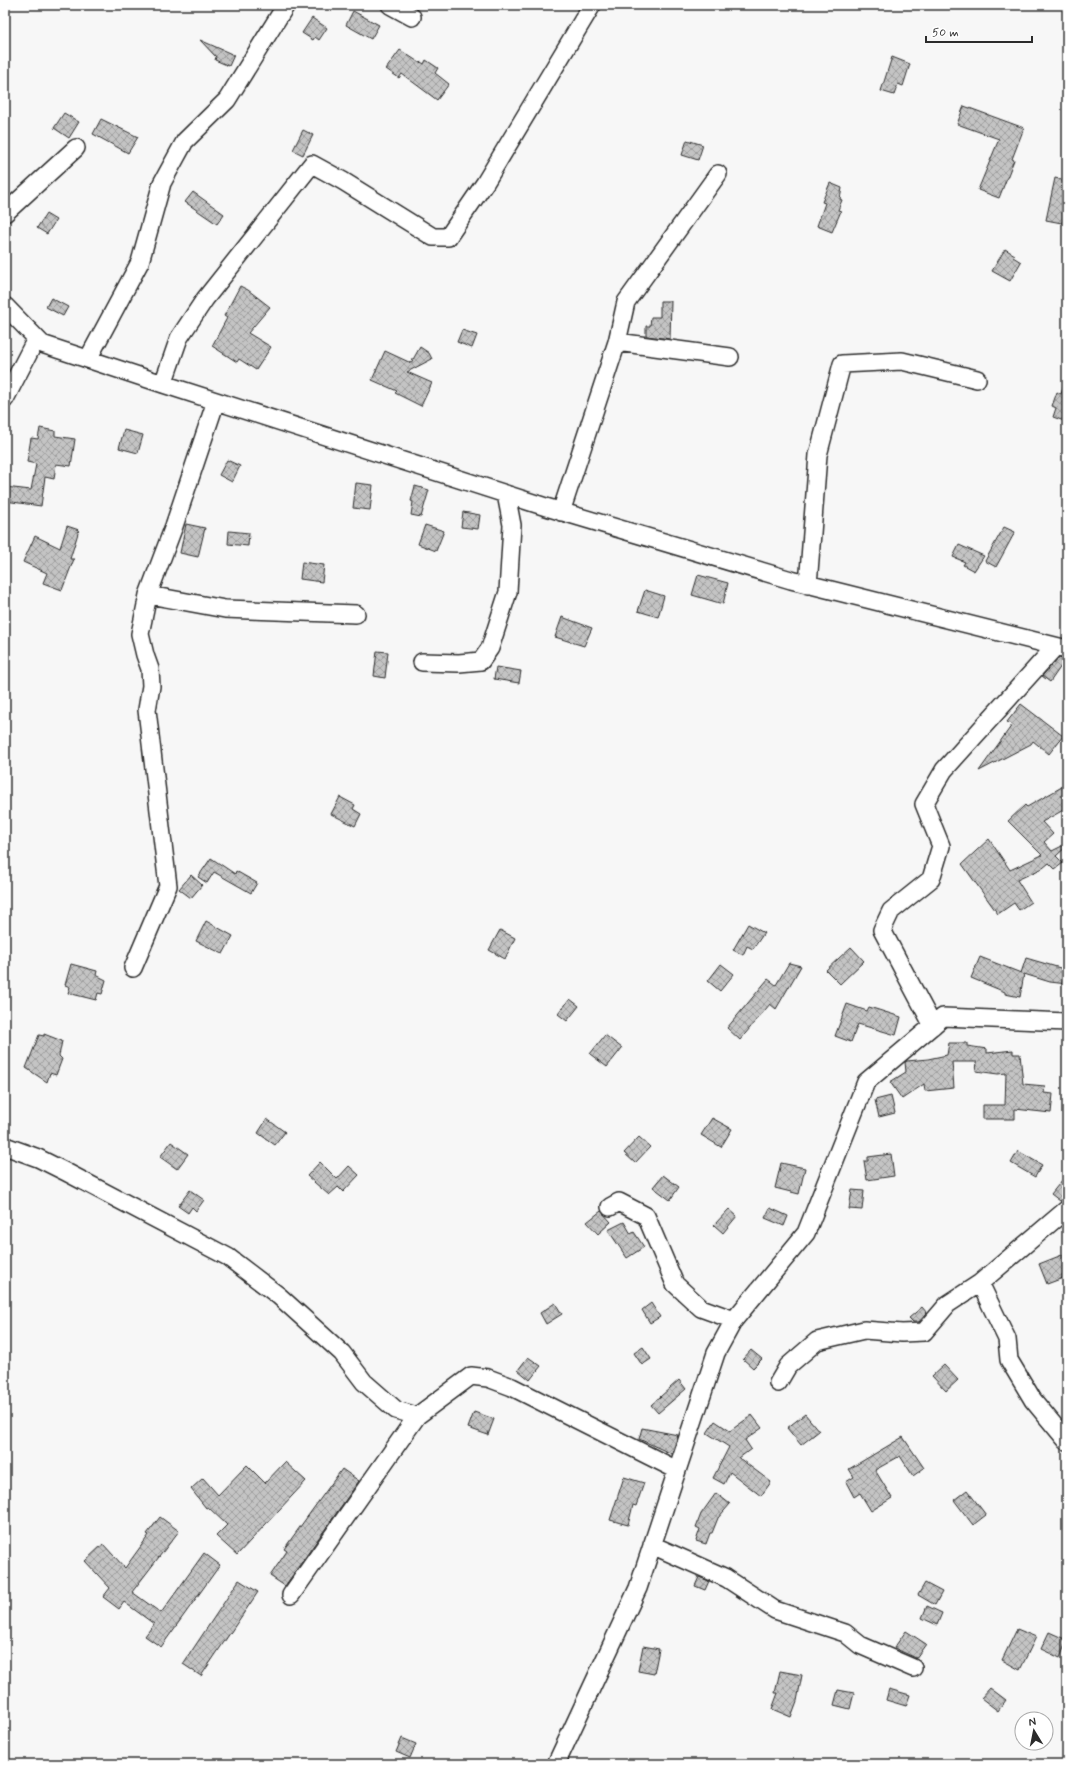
<svg xmlns="http://www.w3.org/2000/svg" width="1072" height="1769" viewBox="0 0 1072 1769" font-family="Mynerve,sans-serif">
	<style>
		.building { fill: url(#building-cross-hatch); stroke: #2b2b2b }
		.lines { fill: none; stroke-linecap: round; stroke-linejoin: round }
		.minor-casing { stroke: #2b2b2b; stroke-width: 20 }
		.minor { stroke: #fff; stroke-width: 17 }
	</style>
	<defs>
		<pattern id="building-cross-hatch" width="8" height="8" patternUnits="userSpaceOnUse"><rect width="8" height="8" fill="#c4c4c4"/><path d="M0 0l8 8M0 8l8-8" fill="none" stroke="#9f9f9f"/></pattern>
	</defs>
	<rect width="100%" height="100%" fill="#f7f7f7"/>
	<filter id="ink" filterUnits="userSpaceOnUse"><feTurbulence type="fractalNoise" baseFrequency=".025" numOctaves="2"/><feDisplacementMap in="SourceGraphic" scale="8" xChannelSelector="R" yChannelSelector="G"/><feConvolveMatrix kernelMatrix="1 2 1 2 8 2 1 2 1" color-interpolation-filters="sRGB"/></filter>
	<g filter="url(#ink)">
		<path class="building" d="M353,11L379,25L371,39L346,25Z
			M312,18L327,28L319,40L315,37L313,40L302,33Z
			M200,40L234,55L229,66L215,60L216,57Z
			M400,50L420,63L421,62L424,64L426,60L438,68L435,73L449,84L437,100L402,74L399,78L386,69Z
			M892,57L910,64L903,86L898,84L894,95L881,91Z
			M964,106L1024,128L1012,159L1014,160L999,198L978,190L999,139L957,124Z
			M64,113L79,122L69,138L54,128Z
			M101,119L138,137L128,153L93,134Z
			M303,130L313,135L303,155L293,150Z
			M687,140L703,145L698,160L682,155Z
			M1055,178L1067,181V224L1046,220Z
			M830,183L842,188L840,199L842,200L838,210L841,211L832,232L817,226L825,203L822,202Z
			M193,192L224,214L217,224L185,202Z
			M46,214L56,220L47,234L37,228Z
			M1005,249L1015,255L1013,257L1021,262L1010,281L992,271Z
			M240,286L248,290L270,307L248,333L271,347L256,370L239,359L237,362L212,346L227,318L224,316Z
			M51,298L68,307L63,316L46,307Z
			M660,301H671L670,339L646,336V326H650L651,317H660Z
			M462,330L477,335L472,348L457,342Z
			M420,347L429,353L432,359L407,372L432,383L421,406L395,393L397,391L372,380L385,351L411,363Z
			M1065,382H1067V422L1053,417L1056,408L1052,406L1057,392L1061,394Z
			M40,428L55,431V436L75,439L71,466L56,464L54,479L45,477L41,506L5,501V487L31,490L36,464L27,462L31,438L38,439Z
			M124,430L143,435L138,453L119,448Z
			M227,460L240,466L232,482L219,475Z
			M356,483L373,485L370,510L353,508Z
			M415,486L429,490L421,517L411,515L413,502L411,501Z
			M463,512L480,515L478,529L461,527Z
			M186,524L205,528L198,557L180,553Z
			M425,525L444,531L436,551L418,544Z
			M67,526L79,530L70,559H74L62,590L43,583L47,573L23,562L35,536L60,548Z
			M1004,527L1015,532L996,567L985,561Z
			M229,531L249,533L248,546L228,544Z
			M959,545L984,556L974,571L963,565L965,562L953,557Z
			M302,562L324,565L322,582L300,579Z
			M698,575L728,583L723,604L692,595Z
			M645,590L664,596L658,617L638,611Z
			M562,617L592,628L584,646L555,637Z
			M377,651L388,652L385,678L374,676Z
			M1059,657L1066,659L1050,682L1042,676Z
			M496,667L521,671L519,683L494,679Z
			M1021,704L1063,736L1049,754L1033,741L1031,744L979,771L1012,725L1007,722Z
			M1067,784V808L1042,822L1053,834L1044,842L1052,851L1066,844L1067,846L1056,856L1063,863L1055,869L1049,863L1043,868L1017,880L1031,902L1019,910L1014,903L998,914L962,864L989,839L1010,870L1042,855L1008,821L1025,805L1027,807Z
			M340,797L355,805L353,809L361,814L355,826L331,814Z
			M211,858L235,874L236,871L257,883L251,893L214,872L207,883L198,877Z
			M191,875L202,885L191,898L179,889Z
			M206,921L233,936L223,954L196,941Z
			M748,924L764,933L753,949L747,946L743,955L733,950Z
			M500,930L515,938L505,959L489,950Z
			M851,947L864,961L840,984L826,970Z
			M980,957L1021,973L1026,958L1067,970V984L1050,982L1024,974L1020,997L1005,994V992L971,978Z
			M789,963L801,966L776,1009L770,1004L740,1040L727,1028L768,979L776,985Z
			M71,964L97,971L96,975L106,980L102,994L98,993L96,1000L68,993L70,987L65,985Z
			M721,964L734,974L720,991L708,981Z
			M570,999L579,1006L567,1021L558,1014Z
			M847,1004L867,1011L869,1007L901,1017L896,1035L858,1024L851,1042L835,1036Z
			M44,1034L62,1041L59,1056L62,1059L56,1075L50,1073L47,1082L26,1068L39,1035L44,1036Z
			M605,1035L622,1048L607,1067L590,1054Z
			M949,1043H967V1046L987,1049V1053L1013,1050V1054H1020L1023,1084L1045,1086L1044,1093L1053,1094L1051,1113L1015,1109V1119H983V1105H1005L1006,1073L998,1074L976,1071L977,1062H952L954,1088L925,1091L924,1084L902,1099L890,1082L906,1072L905,1062L907,1061L928,1059L947,1055Z
			M891,1096L895,1113L879,1117L875,1100Z
			M712,1118L732,1129L721,1147L701,1135Z
			M267,1119L285,1132L275,1145L258,1133Z
			M639,1137L650,1147L635,1163L624,1153Z
			M171,1142L188,1154L177,1169L160,1157Z
			M1018,1151L1042,1165L1035,1177L1011,1163Z
			M891,1154L894,1176L867,1180L864,1161H868V1157Z
			M320,1162L337,1179L349,1166L359,1175L343,1192L338,1187L329,1195L307,1176Z
			M781,1163L805,1168L799,1194L775,1188Z
			M1067,1174V1199L1060,1201L1051,1194Z
			M663,1175L679,1187L670,1200L653,1187Z
			M190,1190L204,1200L196,1211L192,1207L188,1213L178,1206Z
			M852,1190L864,1191L862,1210L849,1209Z
			M770,1208L788,1216L784,1226L765,1218Z
			M729,1209L737,1216L723,1233L714,1225Z
			M601,1211L611,1222L598,1234L587,1222Z
			M624,1222L631,1234L634,1232L644,1247L627,1258L608,1230Z
			M1067,1253V1274L1062,1275L1063,1278L1047,1284L1039,1264Z
			M555,1303L562,1314L546,1324L540,1313Z
			M651,1303L660,1317L650,1323L642,1310Z
			M922,1307L927,1313L919,1322H913L909,1318Z
			M643,1347L651,1359L642,1365L634,1353Z
			M751,1350L762,1359L753,1368L743,1359Z
			M528,1357L541,1366L530,1380L518,1370Z
			M944,1365L958,1380L946,1391L932,1376Z
			M679,1380L686,1389L658,1413L651,1405Z
			M474,1412L494,1419L488,1435L468,1428Z
			M805,1414L819,1431L801,1445L787,1428Z
			M752,1415L762,1428L745,1440L751,1449L739,1458L771,1482L761,1496L730,1472L724,1484L713,1478L729,1447L707,1433L715,1421L730,1431Z
			M642,1428L678,1435L672,1454L639,1439Z
			M903,1437L924,1468L913,1476L900,1456L875,1470L892,1498L871,1511L860,1493L854,1497L846,1482L854,1477L849,1469Z
			M285,1462L306,1481L237,1555L216,1536L227,1525L208,1507L206,1508L191,1489L203,1478L218,1495L247,1465L265,1483Z
			M342,1469L359,1481L285,1586L270,1576L287,1551L284,1549Z
			M624,1477L644,1483L636,1506L633,1505L628,1525L610,1520Z
			M967,1490L986,1515L973,1525L954,1500Z
			M716,1493L730,1504L718,1518L712,1533H710L706,1544L696,1541L700,1529L696,1527L701,1514Z
			M160,1517L179,1531L132,1592L161,1613L204,1553L220,1565L161,1647L145,1636L154,1624L124,1602L119,1609L103,1597L110,1588L85,1561L103,1544L125,1568L149,1535L147,1534Z
			M699,1577L709,1581L705,1590L695,1586Z
			M239,1580L258,1592L201,1676L183,1664Z
			M925,1583L942,1592L935,1605L918,1595Z
			M927,1606L942,1613L937,1625L922,1618Z
			M1017,1629L1036,1637L1020,1670L1002,1660Z
			M906,1631L926,1644L916,1658L894,1648Z
			M1049,1632L1067,1640L1060,1658L1041,1649Z
			M643,1646L659,1649L654,1674L638,1671Z
			M780,1671L802,1675L797,1701L791,1717L772,1709L778,1693H775Z
			M990,1688L1006,1700L998,1711L981,1698Z
			M889,1689L910,1695L906,1706L886,1700Z
			M838,1690L854,1693L850,1709L834,1705Z
			M402,1738L416,1744L410,1758L396,1752Z"/>
		<g class="lines">
			<defs>
				<path id="minor" d="M390,5L412,17
					M5,213L76,148
					M5,306L42,344L163,384L546,507L791,580L1067,649
					M617,342L730,357
					M88,359L140,262L162,183L185,141L227,100L286,5
					M163,384L179,338L205,299L312,164L343,181L433,237H448L485,183L592,5
					M5,399L36,339
					M561,512L617,342L626,302L718,174
					M808,585L818,455L842,364L902,361L977,379
					M149,595L225,609L356,614
					M422,662L459,663L481,661L490,648L508,592L512,525L506,494
					M133,968L168,886L147,710L151,686L150,669L145,655L140,634L148,595L174,526L216,401
					M933,1026L882,930L891,911L931,879L941,846L924,804L944,770L1055,647
					M5,1146L38,1158L66,1172L228,1257L279,1296L342,1353L364,1382L396,1410L417,1416L471,1376L488,1378L512,1387L677,1470
					M610,1207L619,1202L646,1216L675,1284L701,1308L734,1320
					M1067,1209L980,1283L1007,1339L1009,1360L1033,1400L1067,1441
					M778,1383L788,1366L817,1341L864,1330L902,1333L924,1332L948,1304L980,1283
					M652,1545L726,1578L775,1610L845,1633L860,1645L913,1668
					M291,1595L417,1416
					M556,1764L638,1588L716,1353L734,1320L806,1233L866,1082L943,1017L1067,1022"/>
			</defs>
			<use href="#minor" class="minor-casing"/>
			<use href="#minor" class="minor"/>
		</g>
	</g>
	<rect width="1072" height="1769" fill="none" stroke="#fff" stroke-width="20"/>
	<rect x="10" y="10" width="1052" height="1749" fill="none" stroke="#2b2b2b" stroke-width="1.5" filter="url(#ink)"/>
	<g transform="translate(1034 1731) rotate(350)"><circle r="19" fill="#ffffff" stroke="#aaaaaa"/>
	<path d="M0-3L7 15L0 10L-7 15Z" fill="#2b2b2b"/>
	<text y="-6" font-size="11" font-weight="bold" text-anchor="middle" fill="#2b2b2b">N</text>
	</g>
	<path d="M926 36v6h106v-6" fill="none" stroke="#2b2b2b" stroke-width="2"/>
	<text x="932" y="36" font-size="12" fill="#2b2b2b" stroke="#ffffff" stroke-width="3" paint-order="stroke">50 m</text>
</svg>
